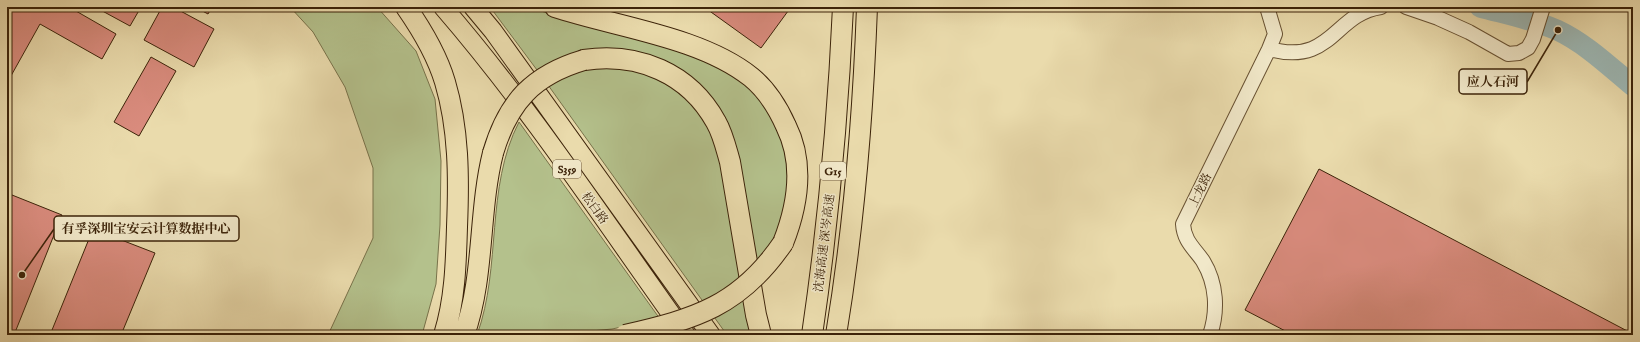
<svg xmlns="http://www.w3.org/2000/svg" width="1640" height="342" viewBox="0 0 1640 342" font-family="'IM FELL English','Noto Serif SC',serif">
	<style>
		.green { fill: #b4c18c; stroke: #78724a }
		.lines { fill: none; stroke-linecap: round; stroke-linejoin: round }
		.river { stroke: #9db8b5; stroke-width: 21 }
		.building { fill: #d98b7d; stroke: #3c2309 }
		.minor-casing { stroke: #685132; stroke-width: 16 }
		.major-casing { stroke: #3c2309; stroke-width: 20 }
		.highway-casing { stroke: #3c2309; stroke-width: 22 }
		.minor { stroke: #f1e8c9; stroke-width: 14 }
		.major { stroke: #eadbac; stroke-width: 18 }
		.highway { stroke: #eadbac; stroke-width: 20 }
		.highway-bridge-casing { stroke: #3c2309; stroke-width: 22; stroke-linecap: butt }
		.highway-bridge { stroke: #eadbac; stroke-width: 20 }
		.labels { text-anchor: middle; stroke-width: 3; stroke-linejoin: round; paint-order: stroke }
		.shield { fill: #f1e8c9; stroke: #725e43; stroke-width: 1 }
		.shield-label { font-size: 11px; font-weight: bold; fill: #3c2309 }
		.street-label { font-size: 12px; fill: #3c2309; stroke: #f1e8c9 }
		.leader { fill: none; stroke: #3c2309; stroke-width: 1.5 }
		.callout-dot { fill: #3c2309; stroke: #f1e8c9; stroke-width: 1.5 }
		.callout { fill: #f1e8c9; stroke: #3c2309; stroke-width: 1.5 }
		.callout-label { font-size: 13px; text-anchor: middle; font-weight: bold; fill: #3c2309 }
	</style>
	<rect width="100%" height="100%" fill="#eadbac"/>
	<filter id="stains"><feTurbulence type="fractalNoise" baseFrequency=".005" numOctaves="4"/><feColorMatrix values="0 0 0 0 .2 0 0 0 0 .09 0 0 0 0 .02 0 0 0 .5 -.17"/></filter>
	<radialGradient id="worn" r=".72"><stop offset=".6" stop-color="#630" stop-opacity="0"/><stop offset="1" stop-color="#630" stop-opacity=".3"/></radialGradient>
	<path class="green" d="M290,7H377L416,51L435,99L441,161L440,225L436,284L422,335H328L373,238V168L345,87L313,32Z
		M490,7H530L558,17L684,52L727,71L745,83L760,98L772,116L787,155L788,198L775,239L756,265L744,188L692,79L571,55L558,59L537,70Z
		M600,66L641,71L681,92L696,109L708,125L722,164L752,335H727L548,85L567,74Z
		M519,122L660,319L612,329L581,332L567,335H477C502,266 485,188 519,122Z"/>
	<g class="lines">
		<path class="river" d="M1480,7C1506,14 1532,19 1557,30C1585,43 1609,66 1633,86"/>
	</g>
	<path class="building" d="M7,7H69L116,34L102,59L40,24L7,83Z
		M95,7H141L130,26Z
		M162,7H173L214,29L194,67L144,40Z
		M195,7H212L208,14Z
		M704,7H791L761,48Z
		M151,57L176,71L139,136L114,122Z
		M1319,169L1633,334V335H1293L1245,310Z
		M7,193L62,215L14,335H7Z
		M93,229L155,253L121,335H50Z"/>
	<g class="lines">
		<defs>
			<path id="minor" d="M1406,7L1438,18L1469,32L1508,54L1519,53L1528,48L1533,39L1543,7
				M1269,49C1333,66 1333,14 1381,7
				M1210,335C1218,311 1217,284 1203,261C1194,248 1184,241 1183,224L1269,49L1275,34L1267,7"/>
			<path id="major" d="M443,7C532,110 607,225 686,335
				M473,7L493,31L711,335"/>
			<path id="highway" d="M406,7C422,30 437,55 445,82C459,129 459,178 457,227C456,263 455,300 444,335
				M555,7C616,27 701,37 751,77C767,90 778,108 786,126C805,164 798,205 783,243
				M584,60C638,52 689,73 716,122C723,134 726,148 730,162L756,315L761,335
				M464,335C485,276 478,213 493,153
				M812,335C828,226 838,117 843,7
				M836,335C854,226 863,117 867,7"/>
		</defs>
		<use href="#minor" class="minor-casing"/>
		<use href="#major" class="major-casing"/>
		<use href="#highway" class="highway-casing"/>
		<use href="#minor" class="minor"/>
		<use href="#major" class="major"/>
		<use href="#highway" class="highway"/>
		<defs>
			<path id="highway-bridge" d="M493,153C508,102 533,75 584,60
				M625,335C695,319 740,306 783,243"/>
		</defs>
		<use href="#highway-bridge" class="highway-bridge-casing"/>
		<use href="#highway-bridge" class="highway-bridge"/>
	</g>
	<g class="labels">
		<g class="shield">
			<rect x="553" y="160" width="28" height="18" rx="3"/>
			<rect x="820" y="162" width="26" height="18" rx="3"/>
		</g>
		<g class="shield-label">
			<text x="567" y="173">S359</text>
			<text x="833" y="175">G15</text>
		</g>
		<g class="street-label">
			<text transform="translate(1200 190) rotate(-64)" y="4">上龙路</text>
			<text transform="translate(595 208) rotate(54)" y="4">松白路</text>
			<text transform="translate(824 243) rotate(-83)" y="4">沈海高速 深岑高速</text>
		</g>
	</g>
	<path class="leader" d="M1558 30L1527 82M22 275L54 229"/>
	<g class="callout-dot">
		<circle cx="1558" cy="30" r="4"/>
		<circle cx="22" cy="275" r="4"/>
	</g>
	<g class="callout">
		<rect x="1459" y="69" width="68" height="25" rx="4"/>
		<rect x="54" y="216" width="185" height="25" rx="4"/>
	</g>
	<g class="callout-label">
		<text x="1493" y="86">应人石河</text>
		<text x="146" y="233">有孚深圳宝安云计算数据中心</text>
	</g>
	<rect width="1640" height="342" fill="none" stroke="#eadbac" stroke-width="24"/>
	<rect x="8" y="8" width="1624" height="326" fill="none" stroke="#3c2309" stroke-width="2"/>
	<rect x="12" y="12" width="1616" height="318" fill="none" stroke="#3c2309"/>
	<rect width="100%" height="100%" filter="url(#stains)"/>
	<rect width="100%" height="100%" fill="url(#worn)"/>
</svg>
